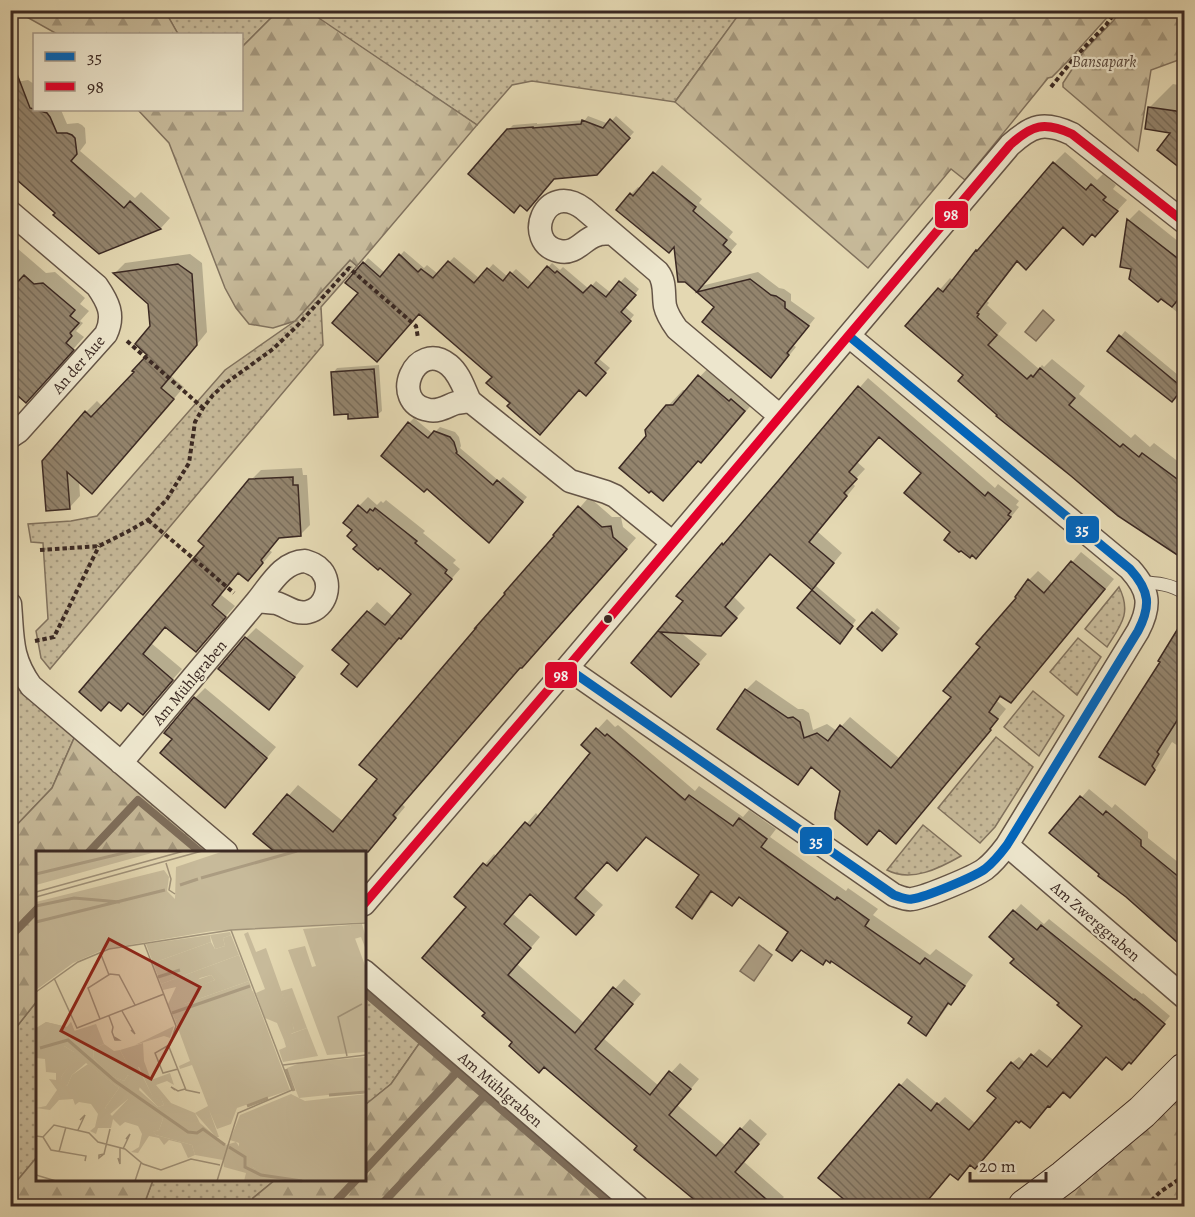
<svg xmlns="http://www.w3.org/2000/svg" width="1195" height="1217" viewBox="0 0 1195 1217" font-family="Alegreya,serif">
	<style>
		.grass { fill: url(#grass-dots); stroke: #81725e; stroke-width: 1.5 }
		.forest { fill: url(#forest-firs); stroke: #81725e; stroke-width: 1.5 }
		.water { fill: #ab9c81; stroke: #7e6e5b; stroke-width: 1.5 }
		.shadow { fill: #0003 }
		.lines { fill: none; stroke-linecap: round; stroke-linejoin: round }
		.stream { stroke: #7e6e5b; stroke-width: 8 }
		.building { fill: url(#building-back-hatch); stroke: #3b2923; stroke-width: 1.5 }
		.lane-casing { stroke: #655547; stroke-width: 14 }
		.street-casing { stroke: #655547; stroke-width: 25 }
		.secondary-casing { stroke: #3b2923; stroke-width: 35 }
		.path { stroke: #3b2923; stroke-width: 4; stroke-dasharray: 4.5 3; stroke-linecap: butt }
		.lane { stroke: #ede6cd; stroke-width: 12 }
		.street { stroke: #ede6cd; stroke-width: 22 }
		.secondary { stroke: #ede6cd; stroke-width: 33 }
		.bus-1-casing { stroke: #ede6cd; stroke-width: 14 }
		.bus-2-casing { stroke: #ede6cd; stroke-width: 14 }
		.bus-1 { stroke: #0065bd; stroke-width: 9 }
		.bus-2 { stroke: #e4002b; stroke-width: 9 }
		.bus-dot { fill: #3b2923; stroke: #ede6cd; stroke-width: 2 }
		.labels { text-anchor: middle; stroke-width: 4.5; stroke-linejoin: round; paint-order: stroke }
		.park-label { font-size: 16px; font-style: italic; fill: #57463b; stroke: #ede6cd }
		.street-label { font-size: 16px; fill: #3b2923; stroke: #ede6cd }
		.inset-river { fill: none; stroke: #ab9c81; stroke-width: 3 }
		.inset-road { fill: none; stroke: #a09279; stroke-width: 1.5 }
		.view { fill: #8f2418; fill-opacity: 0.15; stroke: #8f2418; stroke-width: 3 }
		.inset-edge { fill: none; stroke: #3b2923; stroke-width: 3 }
		.line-badge { stroke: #ede6cd; stroke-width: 2 }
		.badge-label { font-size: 16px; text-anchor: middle; font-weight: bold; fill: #fff }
	</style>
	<defs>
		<pattern id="grass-dots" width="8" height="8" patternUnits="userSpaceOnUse" patternTransform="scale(1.5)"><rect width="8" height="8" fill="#c7ba9a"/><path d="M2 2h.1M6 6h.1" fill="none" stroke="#a3977d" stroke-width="1.8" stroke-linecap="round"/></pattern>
		<pattern id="forest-firs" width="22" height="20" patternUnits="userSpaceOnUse" patternTransform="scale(1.5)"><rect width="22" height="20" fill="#c7ba9a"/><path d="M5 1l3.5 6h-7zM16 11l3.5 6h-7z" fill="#a3977d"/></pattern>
		<pattern id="building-back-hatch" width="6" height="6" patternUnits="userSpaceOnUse" patternTransform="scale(1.5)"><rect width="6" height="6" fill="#93846d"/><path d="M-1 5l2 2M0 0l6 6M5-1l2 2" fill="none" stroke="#796c59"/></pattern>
	</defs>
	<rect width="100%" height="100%" fill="#e4d8b2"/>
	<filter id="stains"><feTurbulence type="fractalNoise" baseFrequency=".00333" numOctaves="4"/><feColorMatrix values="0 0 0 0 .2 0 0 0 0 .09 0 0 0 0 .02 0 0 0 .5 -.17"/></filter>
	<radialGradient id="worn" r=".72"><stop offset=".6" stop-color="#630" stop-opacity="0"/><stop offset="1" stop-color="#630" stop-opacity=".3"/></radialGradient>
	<path class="grass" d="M165,11H278L242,47V34H178Z
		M307,11H742L675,102L532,81L512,85L477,125Z
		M350,260L357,266L321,307L323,345L50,669L41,658L36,631L48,619L43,543L31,542L28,524L71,521L97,516L225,370L295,321Z
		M1119,587C1132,613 1121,625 1107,647L1085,629Z
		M1078,638L1101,657L1077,695L1050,672Z
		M11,673L16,685L75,736L52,788L11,831Z
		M1033,691L1064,716L1039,756L1004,727Z
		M996,737L1033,767L995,827L980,843L938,808Z
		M923,825L961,856C940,868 911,883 887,870Z
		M365,987L423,1038L391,1084L365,1105Z
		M37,1001V1157L11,1188V1034Z
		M153,1180H275L253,1198V1206H139L146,1199Z"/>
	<path class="forest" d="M307,10L477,125L357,266L350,260L295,321L273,328L249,324L236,308L225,288L169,143L138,110H242V47L278,11Z
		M742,10H1113V11L1067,62L1052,77L1048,78L965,180L951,169L868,268L675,102Z
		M1122,10L1184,11V58L1151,70L1138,151L1063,87V83L1084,51L1113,21Z
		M16,11H165L178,34H57Z
		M75,736L208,852H38L37,1001L11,1034V831L52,788Z
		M423,1038L619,1206H253V1198L275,1180H364L365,1105L391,1084Z
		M1184,1095V1206H1045Z
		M37,1157L38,1180H153L146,1199L139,1206H11V1188Z"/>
	<path class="water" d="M1043,310L1054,320L1036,341L1025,332Z
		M759,945L772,955L754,981L740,971Z"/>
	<path class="shadow" d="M10,31L17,37L10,44Z
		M28,80L34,84V110H61L67,124L78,123L82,125L85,128L86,143L80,151L135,198L141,192L170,218L161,228L99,253L10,83Z
		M1173,84L1184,86V170L1173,132L1149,108Z
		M588,116L609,124L616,116L634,132L601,168L508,130L513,125L537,123V124L585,120Z
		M1065,152L1097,180L1103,174L1116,185L1113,189L1127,200L1095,235L1093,233L1063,226L1018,261L987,301L989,303L987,305L1007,323L998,334L1039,369L1042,365L1044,367L1052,359L1085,386L1079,394L1131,438L1135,434L1150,447L1154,443L1184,466V558L908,326L950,278L954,281L1054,163Z
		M662,165L702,199L699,203L733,232L729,237L737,244L701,286L758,272L779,288L784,289L791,294V301L815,318L793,345L796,347L778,369L716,307L685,280L675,245L631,194L638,187L641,189Z
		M1139,210L1184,246V318L1160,298L1133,268L1121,266L1129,220Z
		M10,242L46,273L55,272L85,298L80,304L89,311L80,321L83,323L76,331L84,337L37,390L21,397L12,406L10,404Z
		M404,251L424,268L427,265L438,274L454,257L480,279L493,264L508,277L516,269L533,284L552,263L560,270L563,267L589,289L596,281L611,293L625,277L639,289L625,307L634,315L598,358L610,368L590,389L579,388L512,403L494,376L419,312L360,293L364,263L368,258L385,273Z
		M190,254L202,263L207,332L171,376L184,387L103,481H79L80,496L70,507L47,509L86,412L97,401L103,407L136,372L149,354L152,327L149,304L115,273L125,263Z
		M1125,331L1184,380V385L1176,395L1109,351Z
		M715,361L760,395L716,446L701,461L699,460L678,484L663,499L648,437L668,406L683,390H687Z
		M379,365L382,411L377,415L333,373L337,368Z
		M868,378L995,488L998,484L1019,501L1016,505L1019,507L986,548L952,532L924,473L880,436L857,462L865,469L852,483L855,486L818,532L842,553L815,585L856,620L844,637L799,608L814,590L770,552L733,596L745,608L730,625L680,632L707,654L680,685L633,663L685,601L678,596Z
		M414,418L433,434L440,427L455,432L459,437L461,446L460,448L499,481L503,477L527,497L494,536L409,423Z
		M302,468L303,475H307L310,525L300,535L280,537L269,550L272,552L258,569L239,572L220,594L235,606L196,650L166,626L151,643L182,669L143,713L129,701H110L206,546L251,480L261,470Z
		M368,497L377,505L381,501L383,503L386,500L425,531L423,533L456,560L453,563L460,569L401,637L400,636L351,664L334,650L377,602L394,617L413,594L359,545L354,530L359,506Z
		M589,497L612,517H621L623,527L636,538L532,656L521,666L402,804L405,807L364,856V852H278L255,834L298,785L344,822L379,779L556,535Z
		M1081,552L1114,579L1021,691L1002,695L997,701L1006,709L998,719H999L905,832L880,829L876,834L842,790L813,766L798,783L719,729L746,690L756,680L798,709H803L809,713L813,730L827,724L837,731L850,717L900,759L953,697L982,647L1029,580L1038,571L1053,584Z
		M877,608L900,628L887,644L873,613Z
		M1184,621V750L1172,742L1150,778L1145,783L1162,661Z
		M256,628L304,666L279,697L246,638Z
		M205,688L276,747L235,796L174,739L195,698Z
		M607,719L615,727L618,725L695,791L699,786L743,817L749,810L776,829L770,837L846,891L848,888L878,909L873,915L930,955L936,949L973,975L960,993L950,1003L935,1024L926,1034L914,1017L832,959H827L823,963L803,949L792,959L790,931L740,896L732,904L713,891L702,907L692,917L701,874L646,836L607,861L584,888L603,905L586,923L531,892L513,914L540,937L517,964L584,1023L624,979L641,994L603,1038L659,1086L680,1063L699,1079L677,1105L726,1146L750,1119L767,1134L743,1161L784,1197L775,1206H708L639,1146L514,1042L487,1013L468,907L456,897L494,854L497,857L536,813L539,817L592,753L583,745Z
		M1089,789L1112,808L1115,804L1148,832V838L1184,867V945L1051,833Z
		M1021,904L1044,924L1049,919L1142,994L1143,993L1170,1016L1138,1055H1107L1063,1090L1022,1119H1017L971,1163L951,1172L922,1206H914L908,1202L904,1206H835L843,1197L820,1178L907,1078L938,1104L945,1097L976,1124L998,1098L1012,1063L1019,1057L1026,1063L1039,1049L1055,1061L1085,1026L1016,958L991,937Z"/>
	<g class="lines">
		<path class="stream" d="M89,852L138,800L200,852
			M10,937L38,908
			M364,992L614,1206
			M364,1171L457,1072
			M337,1200L356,1180
			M380,1206L485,1095"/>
	</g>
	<path class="building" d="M10,61H12L30,108L47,113L50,117L57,133H67L72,135L75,138L77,154L71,161L124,208L130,201L161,229L99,254L53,215L55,213L10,174Z
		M1148,107L1176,111L1183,117L1185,114V172L1157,150L1170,133L1145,129Z
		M610,119L630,138L597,175L554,179L527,211L520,205L514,213L468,174L507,129L533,127V128L581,124L582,120L603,128Z
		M1053,162L1086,190L1091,184L1106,197L1103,200L1118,211L1095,237L1092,234L1083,245L1063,227L1026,270L1017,261L977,313L979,314L977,317L997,335L988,345L1027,379L1031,375L1033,377L1040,368L1075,398L1069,405L1120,447L1123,444L1139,457L1142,453L1185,485V560L1118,516L1071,476L996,416L997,415L958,381L963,375L905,326L938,288L943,292L976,250L977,251Z
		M653,172L696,207L693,211L727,240L723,245L731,252L697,292L750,279L771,295L776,296L785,302V308L809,326L787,353L789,355L771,378L702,322L714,307L685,282H678L674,247L669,253L616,210L630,193L633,196Z
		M1127,219L1185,264V291L1172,307L1161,299L1158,302L1129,279L1131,269L1120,267Z
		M399,254L418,272L421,269L433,278L448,261L474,283L487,268L503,281L510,272L528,288L547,266L555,273L557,271L583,293L591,285L606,297L619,281L636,295L621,312L631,321L595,363L606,373L586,396L579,390L540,435L507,406L510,403L486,383L492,377L419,314L377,362L332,323L358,293L345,283L363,262L380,277Z
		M178,264L192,274L197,345L161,388L174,399L92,494L67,472L70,509L46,511L42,461L85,411L91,417L134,372L132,371L147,355L135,344L150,326L148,304L113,273Z
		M24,275L34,284L43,283L75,310L70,316L79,323L70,333L72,336L66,343L74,350L26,403L10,389V290Z
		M1119,335L1183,388L1172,402L1107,351Z
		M374,369L378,417L348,419V414L334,415L331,372Z
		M698,375L729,401L731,399L745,411L701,463L698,461L663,501L651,491L649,493L619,468L646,436L645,430L666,405H673Z
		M858,386L985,496L988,492L1011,511L1008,515L1011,517L976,559L972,555L970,558L961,551L959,552L944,540L950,532L904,493L921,473L879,437L849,472L857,479L844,493L847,496L809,542L834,563L812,590L770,554L725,607L737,618L721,636L660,632L699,664L671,697L631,663L683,601L676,596L722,543L723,545L778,481Z
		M408,422L428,438L434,431L450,437L454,442L457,452L456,453L493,485L497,480L523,502L489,543L427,489L424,492L381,456Z
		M293,477V485H298L301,536L279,538L261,560L263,563L248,581L238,573L212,605L226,617L196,652L165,627L143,654L173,680L143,715L128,703L121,711L109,702L101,711L79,692L204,546L198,541L249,479Z
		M358,505L367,513L370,509L373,511L375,508L417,541L415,543L447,570L445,573L452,579L401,639L399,638L357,687L341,674L349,664L332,650L367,611L385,625L411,594L380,568L378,570L353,549L357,545L347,536L352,530L343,523Z
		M578,506L602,527L611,526L613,537L627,549L522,668H520L393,815L396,818L368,852H275L253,834L287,794L333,832L377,779L359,765L476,628H475L505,594L504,593L554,536L553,535Z
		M1071,561L1105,589L1011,703L1000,696L989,712L998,719L990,729L991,730L896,844L879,830L867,845L835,819V813L840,791L811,767L798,785L717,729L745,689L788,718L793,717L800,722L804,738L817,733L828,741L840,725L891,768L951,697L943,691L980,647L976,644L1016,598L1015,597L1028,579L1044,593Z
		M812,590L853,626L840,644L797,608Z
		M872,612L897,634L882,651L857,629Z
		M1185,617V708L1157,752L1159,754L1152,766L1155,770L1145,785L1099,757L1160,662L1158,661Z
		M245,637L295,677L269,710L218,669Z
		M194,697L267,758L225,808L160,753L172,739L164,733Z
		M596,728L605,736L607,734L685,800L689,795L733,826L739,818L767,839L761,847L835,900L837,897L869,920L865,926L920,964L925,958L965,986L951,1005L948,1003L926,1036L908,1023L912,1017L831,961L830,963L826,960L823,965L801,950L792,961L776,950L788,932L739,897L732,906L711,891L692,919L676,907L699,875L646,837L617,871L607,862L575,898L594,915L576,935L530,894L504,924L531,948L508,975L575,1033L613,987L633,1004L595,1049L650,1095L669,1071L691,1089L669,1115L716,1156L740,1128L759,1144L735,1172L774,1206H702L634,1150L637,1146L544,1067L539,1073L509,1046L512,1042L482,1016L485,1013L422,958L466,907L454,897L483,863L487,866L525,822L530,826L590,753L581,745Z
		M1080,796L1103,815L1106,811L1141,840V846L1185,882V949L1126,897L1098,876L1099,874L1049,833Z
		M1013,910L1037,930L1041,925L1134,1000L1135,999L1165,1024L1131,1064L1129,1062L1122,1070L1106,1057L1070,1098L1063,1092L1050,1107L1048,1106L1030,1128L1021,1121L1019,1123L1016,1121L975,1169L970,1165L958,1180L950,1174L923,1206H852L818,1178L899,1084L931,1111L937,1103L969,1130L996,1098L987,1091L1011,1062L1019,1069L1031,1054L1047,1067L1082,1026L1057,1005L1059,1003L1053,998L1010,963L1014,959L989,937Z"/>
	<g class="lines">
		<defs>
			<path id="lane" d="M1141,582C1156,583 1171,584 1184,593"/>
			<path id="street" d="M10,212L97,286C108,302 115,315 106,334L19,431L10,437
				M611,233C607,234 601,233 597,235C583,239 576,255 559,251C522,243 544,179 584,209L658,272C666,282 663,294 665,306C667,315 672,322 677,329L780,416
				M470,401C464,389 460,374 449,365C415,338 388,403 429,410C439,412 447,406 456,403C460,402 465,402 470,401L570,481L606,492L615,496L673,543
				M305,561C311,563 317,565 321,570C333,584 326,608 308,612C295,615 287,606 276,603C270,602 264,602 257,601C271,584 282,562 305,561Z
				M10,604C13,637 10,657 31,686L226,852
				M567,668L894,895C900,897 906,900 912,899C926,897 974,877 985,869C994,862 1001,853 1007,845L1138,631C1151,606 1150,591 1130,569L849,336
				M121,763L257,601
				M1007,845L1184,997
				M364,904L567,668L1010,145C1032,125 1044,121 1072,134L1184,222
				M364,971L637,1206"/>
			<path id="secondary" d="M1025,1206L1064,1177L1142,1112L1184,1070"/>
		</defs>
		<use href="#lane" class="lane-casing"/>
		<use href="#street" class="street-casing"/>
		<use href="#secondary" class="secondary-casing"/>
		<path class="path" d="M1051,87L1075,57L1106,25L1117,10
			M127,341L203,408
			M148,520L234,593
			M40,550L99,546L127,532L148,520L167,499L189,463L195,422L203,408L213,395L226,383L273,349L297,326L349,268L416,326L418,338
			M35,641L54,637L99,546
			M1146,1206L1160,1192L1184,1176"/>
		<use href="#lane" class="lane"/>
		<use href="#street" class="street"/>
		<use href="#secondary" class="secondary"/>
		<defs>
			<path id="bus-1" d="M567,668L894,895C900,897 906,900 912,899C926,897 974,877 985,869C994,862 1001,853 1007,845L1138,631C1151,606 1150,591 1130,569L849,336"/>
			<path id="bus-2" d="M364,904L567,668L1010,145C1032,125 1044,121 1072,134L1184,222"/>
		</defs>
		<use href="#bus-1" class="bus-1-casing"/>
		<use href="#bus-2" class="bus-2-casing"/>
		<use href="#bus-1" class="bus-1"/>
		<use href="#bus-2" class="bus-2"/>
	</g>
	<circle class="bus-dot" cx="608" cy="619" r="5"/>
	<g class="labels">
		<g class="park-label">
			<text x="1104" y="67">Bansapark</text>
		</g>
		<g class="street-label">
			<text transform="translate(78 364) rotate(-49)" y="6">An der Aue</text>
			<text transform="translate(189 682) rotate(-50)" y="6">Am Mühlgraben</text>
			<text transform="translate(1096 921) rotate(41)" y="6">Am Zwerggraben</text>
			<text transform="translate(501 1089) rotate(41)" y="6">Am Mühlgraben</text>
		</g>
	</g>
	<g transform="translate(36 851)">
		<rect width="330" height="330" fill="#e4d8b2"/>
		<path d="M314,74L330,117V201L291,204L252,99L269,95L276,116L280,115L267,78ZM194,81L195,84L187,87L189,95L179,98L174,84ZM212,81L220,101L230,97L256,170L258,179L255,183L271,177L282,205L247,211L243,199L250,196L248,189L241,172L229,167L220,142L229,138L208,83ZM203,104L213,130L148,153H132L140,136L127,139L125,133ZM175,124L179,129L152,139L164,127ZM217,140L254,239L201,257L195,273L181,278L173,259L183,286H180L159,262L172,255L156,214L144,218L143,215L154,210L139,169ZM10,171L31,176L35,171L39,181L13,195H28L38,201V209L25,226L27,232L31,235L36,224L52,213L83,237L69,257L76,265L92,248H103L127,268L123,279L117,281L120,284L156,294L159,304L152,307L145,292L133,289L128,294L123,287L113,285L102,302L95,301L103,296L106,283L102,275L89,271L84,275L77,268L75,277H62L60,283L54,280L59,276L62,263L55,253L43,251L39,254L37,248L23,249L14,259L0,257L10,255L21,239L13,228L20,229V222L10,221L9,208L0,207V177ZM138,175L134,187L128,185L99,194ZM68,193L78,200L84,199L93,216L101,214L117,246L124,244L128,254L122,256L92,224L88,230L73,224L58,208L57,198ZM330,206V240L263,247L251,217L264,212ZM255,243L269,250L330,243V330H276L229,322L218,317L203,300V292L194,289L204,264Z" fill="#c7ba9a" fill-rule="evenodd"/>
		<path d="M0,0H123L0,34ZM188,0H330V71L176,80L69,98L37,112L0,139V51L128,19L133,26L131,40L139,48L140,16ZM326,73L330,87V99L325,86L318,88L314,74ZM195,84L203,104L125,133L117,112L175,91L179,98L189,95L187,87ZM175,124L179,129L152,140V132ZM213,130L217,142L139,169L132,153H148ZM256,137L271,177L254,183L258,178L245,140ZM10,171L31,176L35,171L38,180L60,173L68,193L57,198L58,208L74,224L88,230L92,224L105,232L103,239L122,256L128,254L124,245L117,247L103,216H93L84,199L107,192L108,210L115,229L134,222L138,234L131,230L120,234L135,252L159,262L164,272L190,294L200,291L218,317L276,330H208L210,322L188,316L187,309L159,304L156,294L120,284L116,281L123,279L127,268L117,261L106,262L103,248H92L73,264L69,257L83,237L50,212L36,224L31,235L26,233L25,226L37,209L38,201L28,195L8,196L12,188L4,186L1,178Z" fill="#c7ba9a"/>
		<path d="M174,84L175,91L117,112L110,93ZM330,123V159H329L318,127Z" fill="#c7ba9a"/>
		<path class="inset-river" d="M0,23L96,0M165,27L261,0M144,34L162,28M0,55L38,47L84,51M0,71L129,39M122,126L144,119M136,162L214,135M4,197L32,189L79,230L152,281L161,282L167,278L189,294M250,218L258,240M293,244L330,241M211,255L232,247M193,296L209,306V316L225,324L266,330"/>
		<path class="inset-road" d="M130,12L135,28L133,39L139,43M0,41L148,0M0,46L166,0M108,92L140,175L133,196L150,239L164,242M64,101L73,124M18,127L41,177L128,143M0,141L42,111L73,98L195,79L330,72M86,160L99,183L95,179M73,165L77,176L76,181L79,189H83L78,186M64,168L52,137L74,123L83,124L99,154M133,194L119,202L127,222L142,218M311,205L302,166L326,153M247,214L330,204M139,239L135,236L142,240L149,238M42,279L49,264L44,269M0,285L7,286L18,274L53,282L62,291L89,298L107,313L125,319L155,308L184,314M7,286L15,299L50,305L49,310M87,298L94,283L90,288M23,301L30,276M68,303L63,307V304L68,303L74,278L73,282M82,307L84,313V297M0,324L20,330M99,330L105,312M181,330L202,262L256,239L195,79"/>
		<path class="view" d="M73,88L164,136L115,228L25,180Z"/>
		<rect width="330" height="330" class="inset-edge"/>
	</g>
	<g class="line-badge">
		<rect x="934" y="200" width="35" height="29" rx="6" fill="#e4002b"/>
		<rect x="1065" y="515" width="35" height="29" rx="6" fill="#0065bd"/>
		<rect x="544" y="661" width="34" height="28" rx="6" fill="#e4002b"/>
		<rect x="799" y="826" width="34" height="29" rx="6" fill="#0065bd"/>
	</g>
	<g class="badge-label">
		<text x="951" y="220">98</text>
		<text x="1082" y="535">35</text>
		<text x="561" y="681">98</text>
		<text x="816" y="847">35</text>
	</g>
	<rect width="1195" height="1217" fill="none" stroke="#e4d8b2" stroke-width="36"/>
	<rect x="12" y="12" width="1171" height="1193" fill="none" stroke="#3b2923" stroke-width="3"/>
	<rect x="18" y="18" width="1159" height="1181" fill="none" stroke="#3b2923" stroke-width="1.5"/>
	<rect x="33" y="33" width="210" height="78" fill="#ede6cd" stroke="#a69a89" stroke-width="1.5"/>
	<rect x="45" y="52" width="30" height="9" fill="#0065bd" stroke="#a69a89" stroke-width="1.5"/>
	<text x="87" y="63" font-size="18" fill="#3b2923">35</text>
	<rect x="45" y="82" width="30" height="9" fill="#e4002b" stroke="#a69a89" stroke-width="1.5"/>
	<text x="87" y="93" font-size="18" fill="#3b2923">98</text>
	<path d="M970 1172v9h76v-9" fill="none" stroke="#3b2923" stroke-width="3"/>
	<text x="979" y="1172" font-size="18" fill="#3b2923" stroke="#ede6cd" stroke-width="4.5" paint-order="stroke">20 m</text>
	<rect width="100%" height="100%" filter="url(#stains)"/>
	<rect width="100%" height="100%" fill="url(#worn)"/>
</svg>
